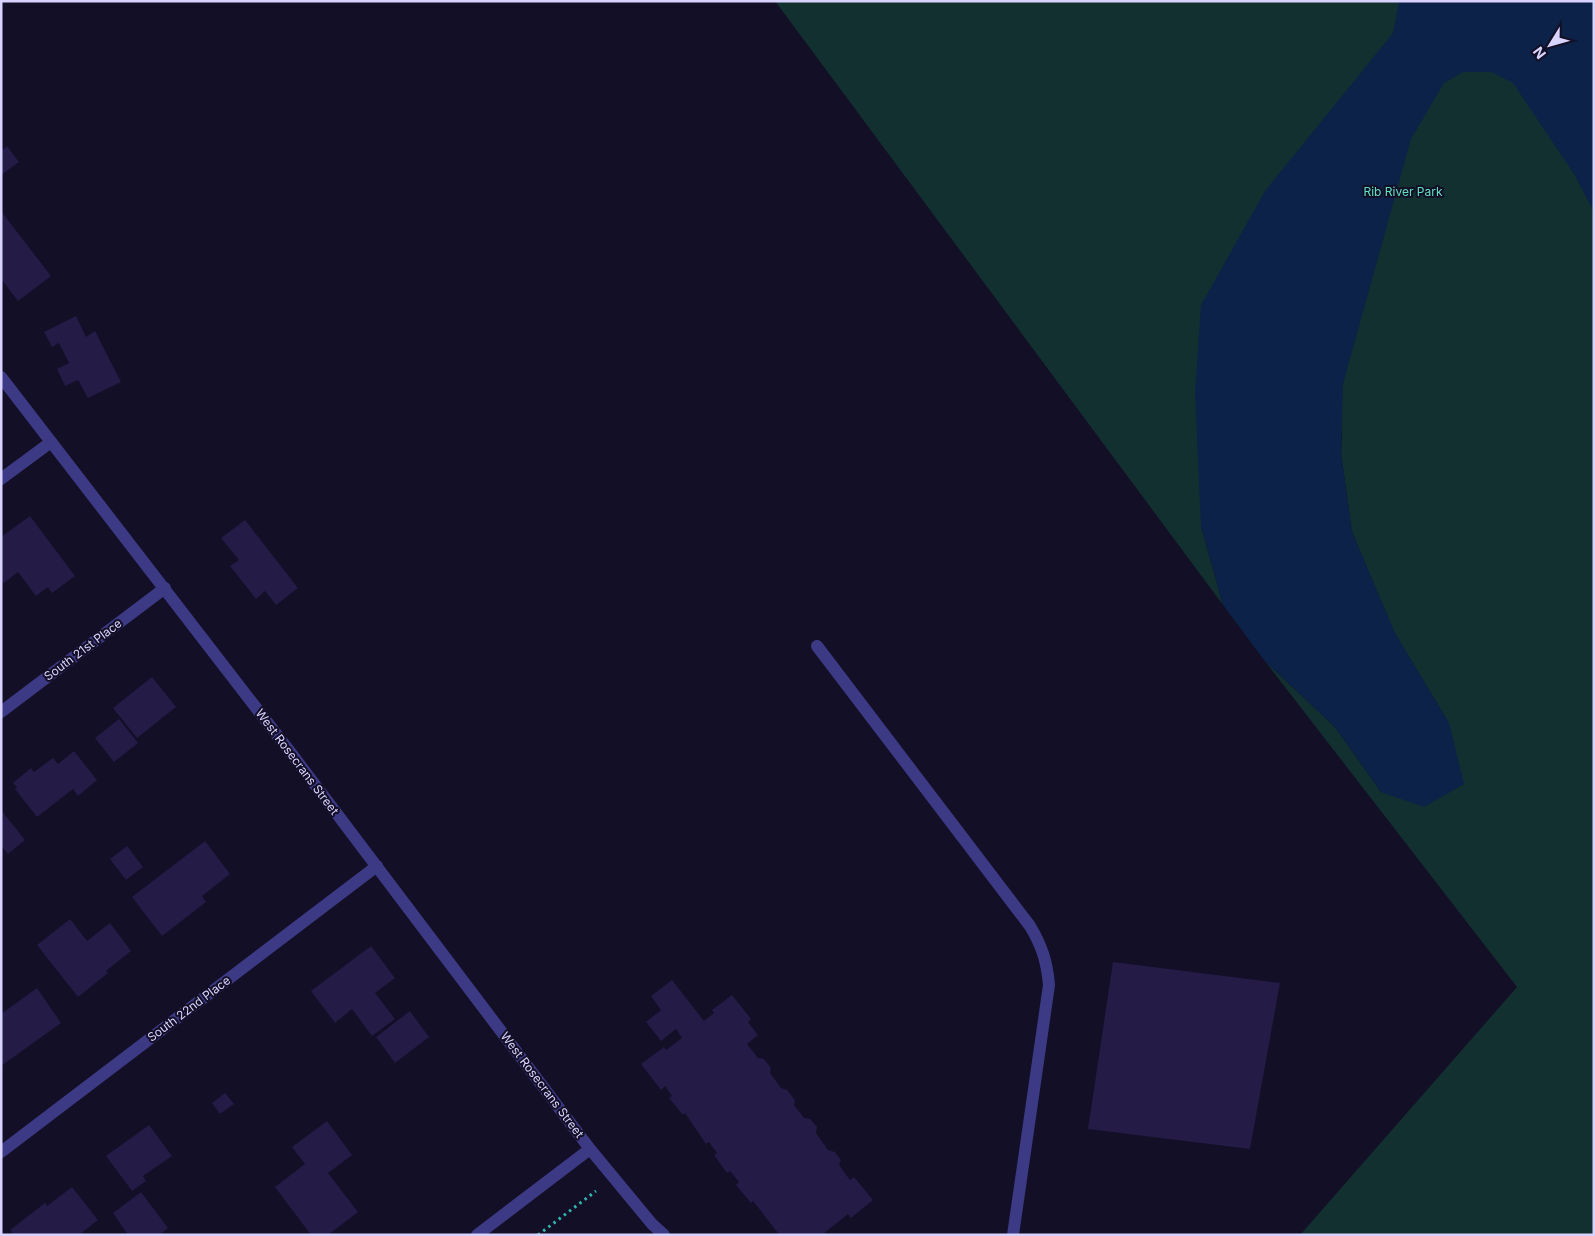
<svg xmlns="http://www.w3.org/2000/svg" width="1595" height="1236" viewBox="0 0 1595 1236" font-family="Inter,sans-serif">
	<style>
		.green { fill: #12302f }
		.water { fill: #0c2248 }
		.building { fill: #241b47 }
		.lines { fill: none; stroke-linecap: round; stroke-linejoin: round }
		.path { stroke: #2fb8b0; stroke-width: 3; stroke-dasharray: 2.5 4; stroke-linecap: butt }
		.service { stroke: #3d3a85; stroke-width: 12 }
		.minor { stroke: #3d3a85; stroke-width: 12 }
		.labels { text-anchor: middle; stroke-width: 4; stroke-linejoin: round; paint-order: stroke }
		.park-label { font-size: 12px; fill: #5fe0c0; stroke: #130f26 }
		.street-label { font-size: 12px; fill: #d9d4ff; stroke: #130f26 }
	</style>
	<rect width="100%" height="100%" fill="#130f26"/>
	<path class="green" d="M775,1H1594V1235H1300L1517,987L1264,660L1335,727L1381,792L1449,723L1395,634L1352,532L1341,454L1342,431L1201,526L1223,605Z"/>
	<path class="water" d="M1399,1H1594V212L1574,174L1513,83L1491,72H1463L1444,83L1411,139L1343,384L1341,454L1352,532L1395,633L1449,723L1464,784L1424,807L1381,792L1335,727L1264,660L1223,605L1201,526L1195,393L1201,305L1265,191L1393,33Z"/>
	<path class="building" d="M7,146L19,162L1,175V151Z
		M1,211L51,276L18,301L1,279Z
		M76,316L86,337L95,331L121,382L88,398L78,380L65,386L57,369L69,363L59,343L52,347L44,332Z
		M30,516L75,576L52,593L48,587L36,596L18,572L4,583L1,579V537Z
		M245,520L298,588L276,605L265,591L256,599L230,566L239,560L221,538Z
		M152,677L176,707L137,738L113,708Z
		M119,719L138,743L114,762L95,738Z
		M74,751L97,780L78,796L73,789L37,817L15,789L17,787L13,783L31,768L34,772L53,758L58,764Z
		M1,810L25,840L8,854L1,846Z
		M205,841L230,874L202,896L206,902L162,936L132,897Z
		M127,846L143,867L126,880L110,859Z
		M70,919L87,941L110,923L131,951L106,971L108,973L78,997L37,945Z
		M371,946L395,978L375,993L395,1019L372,1036L352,1009L335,1023L311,991Z
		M1113,962L1280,983L1250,1149L1088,1129Z
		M672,980L704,1021L714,1013L712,1010L732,995L751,1019L748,1022L758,1035L747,1044L758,1058L764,1059L771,1068L770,1073L781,1088L787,1090L795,1100L794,1105L804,1118L810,1119L817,1127L816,1133L828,1150L835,1152L841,1160L839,1165L850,1180L854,1177L873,1200L851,1218L848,1214L822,1235H777L778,1233L753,1201L751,1203L736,1185L739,1182L730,1171L727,1173L714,1155L717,1153L709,1142L706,1144L685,1113L683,1115L669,1098L672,1096L665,1086L661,1090L641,1064L664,1047L666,1050L682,1038L676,1029L661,1041L646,1022L661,1010L651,996Z
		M37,988L61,1023L1,1066V1014Z
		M410,1011L429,1037L395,1063L376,1037Z
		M225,1093L234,1104L220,1114L212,1103Z
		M327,1121L352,1155L328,1173L358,1212L328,1235H311L275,1187L305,1164L292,1147Z
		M149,1125L172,1156L143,1176L146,1181L132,1191L106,1156Z
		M72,1187L98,1220L79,1235H14L10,1230L45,1203L47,1206Z
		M141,1192L168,1228L159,1235H128L113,1213Z"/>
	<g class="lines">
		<path class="path" d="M538,1235L596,1191"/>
		<path class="service" d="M1,479L51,442
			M817,646L1030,926C1042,946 1047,962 1049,985L1013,1235"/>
		<path class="minor" d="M1,377L294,757L590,1149L652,1224L664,1235
			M1,712L165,588
			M1,1152L377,866
			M477,1235L590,1149"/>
	</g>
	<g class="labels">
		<g class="park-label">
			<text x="1403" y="196">Rib River Park</text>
		</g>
		<g class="street-label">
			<text transform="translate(83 650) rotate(-37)" y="4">South 21st Place</text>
			<text transform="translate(297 762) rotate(53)" y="4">West Rosecrans Street</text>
			<text transform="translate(189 1009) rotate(-37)" y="4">South 22nd Place</text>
			<text transform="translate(542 1085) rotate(53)" y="4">West Rosecrans Street</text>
		</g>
	</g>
	<rect width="1595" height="1236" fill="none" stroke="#d9d4ff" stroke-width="5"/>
	<g transform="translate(1550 45) rotate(233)" stroke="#130f26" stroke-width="4" paint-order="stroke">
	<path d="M0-4L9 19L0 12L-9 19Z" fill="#d9d4ff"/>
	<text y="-8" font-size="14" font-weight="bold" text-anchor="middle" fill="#d9d4ff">N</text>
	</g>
</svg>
